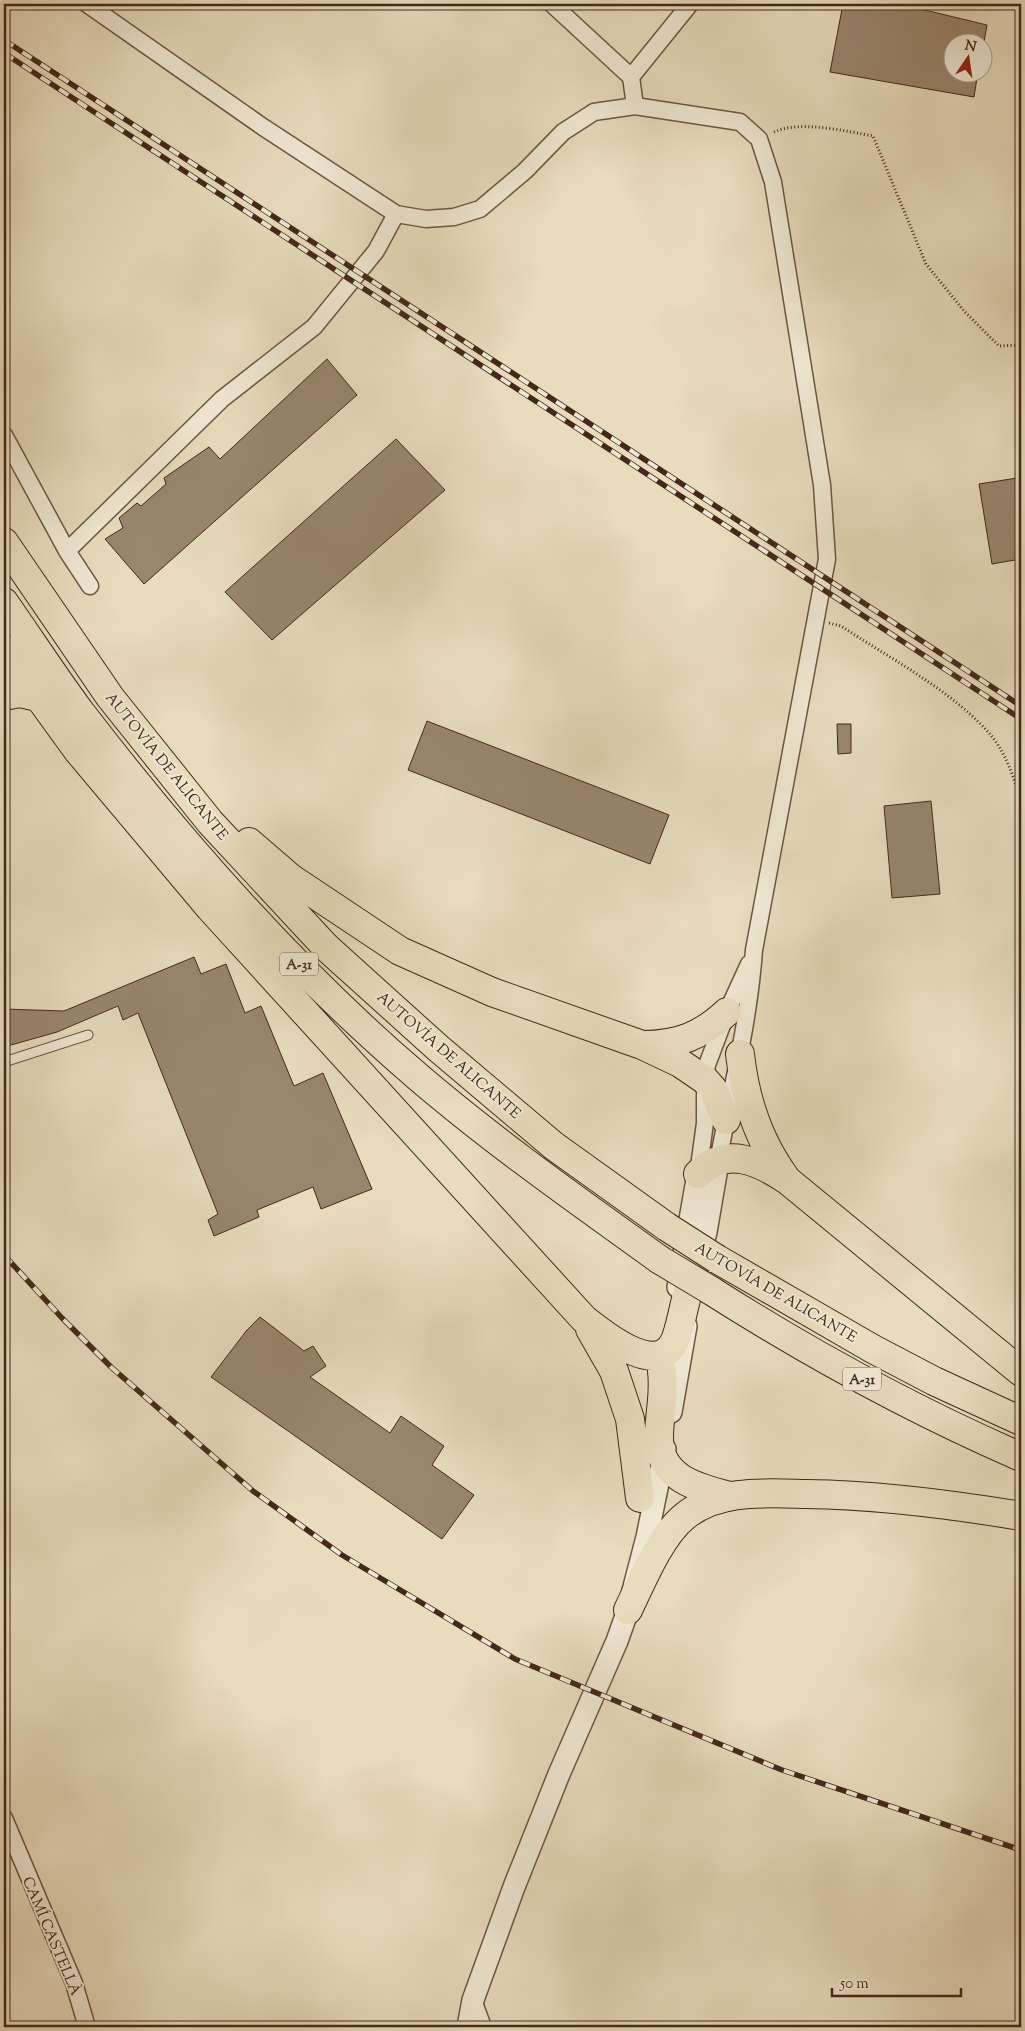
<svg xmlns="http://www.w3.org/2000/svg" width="1025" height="2031" viewBox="0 0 1025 2031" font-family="'Sorts Mill Goudy',serif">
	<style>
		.building { fill: #99866e; stroke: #442819 }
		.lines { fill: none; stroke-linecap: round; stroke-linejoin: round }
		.service-casing { stroke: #6d5542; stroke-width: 11 }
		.minor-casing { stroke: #6d5542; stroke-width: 19 }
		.tertiary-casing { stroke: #6d5542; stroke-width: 24 }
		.motorway-casing { stroke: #442819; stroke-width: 30 }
		.path { stroke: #442819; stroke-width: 3; stroke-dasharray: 1 2.5; stroke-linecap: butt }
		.service { stroke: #f0e8d4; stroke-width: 9 }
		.minor { stroke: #f0e8d4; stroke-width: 16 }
		.tertiary { stroke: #f0e8d4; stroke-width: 21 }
		.motorway { stroke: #e8dcbd; stroke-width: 28 }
		.rail-casing { stroke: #442819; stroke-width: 5.5 }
		.rail { stroke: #f0e8d4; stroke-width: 4; stroke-dasharray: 11; stroke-linecap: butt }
		.motorway-bridge-casing { stroke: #442819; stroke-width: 30; stroke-linecap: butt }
		.motorway-bridge { stroke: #e8dcbd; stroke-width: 28 }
		.labels { text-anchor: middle; stroke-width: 4; stroke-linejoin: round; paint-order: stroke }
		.shield { fill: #f0e8d4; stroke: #786251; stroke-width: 1 }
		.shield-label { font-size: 14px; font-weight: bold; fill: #442819 }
		.street-label { font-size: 15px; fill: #442819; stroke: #f0e8d4 }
	</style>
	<rect width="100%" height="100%" fill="#e8dcbd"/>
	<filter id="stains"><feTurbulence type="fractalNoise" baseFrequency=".004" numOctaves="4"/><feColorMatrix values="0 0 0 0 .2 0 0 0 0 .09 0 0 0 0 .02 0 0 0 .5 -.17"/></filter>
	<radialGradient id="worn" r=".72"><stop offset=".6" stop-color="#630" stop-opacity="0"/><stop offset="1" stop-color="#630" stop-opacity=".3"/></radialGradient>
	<path class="building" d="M843,4H900L987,25L984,42H952V72H978L974,97L830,72Z
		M327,359L357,395L144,584L105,539L123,528L119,518L137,503L141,506L166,484L164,478L209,447L220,459Z
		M396,439L445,490L272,640L225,592Z
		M1017,478L1021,505V559L992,564L979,484Z
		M427,721L669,815L650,864L408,770Z
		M837,724H851V753L838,754Z
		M931,801L940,894L892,898L884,806Z
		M194,957L201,974L226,964L245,1013L261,1006L294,1086L323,1073L372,1189L321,1209L313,1187L257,1210L259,1217L214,1236L208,1220L218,1214L138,1013L123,1020L118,1006L57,1032L4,1047V1009L64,1011Z
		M260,1317L304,1351L313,1346L326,1366L310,1377L390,1433L401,1416L444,1446L432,1465L474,1495L442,1539L211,1377L247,1330Z"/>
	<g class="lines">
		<defs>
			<path id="service" d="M4,1062L88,1035"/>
			<path id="minor" d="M87,4L263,127L396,214L426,219L454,217L480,209L525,171L563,132L594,112L635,106L740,122L759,139L773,182L822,485L827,559L754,950C749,1022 731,1091 718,1162
				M552,4L631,77
				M635,106L631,77L690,4
				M4,435L67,551L90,586
				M67,551L222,399L314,327L376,251L396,214
				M698,1174L705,1123V1080L707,1065L727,1012L749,964
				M4,1818L74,1983L87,2027
				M473,2000L483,2027"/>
			<path id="tertiary" d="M698,1262L706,1232L718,1162
				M678,1287L698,1174
				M671,1412L686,1326
				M468,2027L473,2000L514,1887L559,1774L617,1641L628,1610L647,1537L665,1449"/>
			<path id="motorway" d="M4,542L110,697L210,822L326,947L438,1048L554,1146L667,1227
				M4,602C30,639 55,678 82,714C182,844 292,969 417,1076C494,1142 578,1201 660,1260
				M4,649L78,751L210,908L584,1319C603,1334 660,1381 676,1338C684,1315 685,1291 697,1268
				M4,696L20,693L38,697
				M249,842L292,879L400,951L492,992L642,1045L680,1063L705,1080L713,1089L726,1120
				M643,1045C678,1045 701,1036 727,1012
				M740,1054C745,1100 758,1140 785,1177
				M698,1174C726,1145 760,1162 787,1180L1021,1372
				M717,1259L873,1349L934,1381L1021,1421
				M710,1290C809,1353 913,1410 1021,1457
				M590,1329L614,1371L630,1419L640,1498
				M662,1371C665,1395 659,1415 659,1437C658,1478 698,1488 730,1496
				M628,1610C642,1581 660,1536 685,1516C718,1489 766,1493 806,1494C879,1495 949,1504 1021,1516"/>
		</defs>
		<use href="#service" class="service-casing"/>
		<use href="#minor" class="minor-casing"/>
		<use href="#tertiary" class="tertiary-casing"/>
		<use href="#motorway" class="motorway-casing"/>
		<path class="path" d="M774,132C800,120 845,131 873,136L926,264L964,311L999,346L1021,345
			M829,623L841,626C888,657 952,691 989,733C1006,752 1014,778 1021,802"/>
		<use href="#service" class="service"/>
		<use href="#minor" class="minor"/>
		<use href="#tertiary" class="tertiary"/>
		<use href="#motorway" class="motorway"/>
		<defs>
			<path id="rail" d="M4,40L1021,706
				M4,53L1021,719
				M4,1255L62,1318L111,1367L253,1491L342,1555L515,1659L782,1770L1021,1850"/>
		</defs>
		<use href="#rail" class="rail-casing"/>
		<use href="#rail" class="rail"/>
		<defs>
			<path id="motorway-bridge" d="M667,1227L717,1259
				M660,1260L710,1290"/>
		</defs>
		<use href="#motorway-bridge" class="motorway-bridge-casing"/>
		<use href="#motorway-bridge" class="motorway-bridge"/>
	</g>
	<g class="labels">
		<g class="shield">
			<rect x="280" y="952.5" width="38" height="23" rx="4"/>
			<rect x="843" y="1367.5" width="38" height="23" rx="4"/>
		</g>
		<g class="shield-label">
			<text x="299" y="969">A-31</text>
			<text x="862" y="1384">A-31</text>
		</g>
		<g class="street-label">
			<text transform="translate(167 766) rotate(51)" y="5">AUTOVÍA DE ALICANTE</text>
			<text transform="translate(449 1055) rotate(41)" y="5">AUTOVÍA DE ALICANTE</text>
			<text transform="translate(776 1292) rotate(30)" y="5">AUTOVÍA DE ALICANTE</text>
			<text transform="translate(52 1936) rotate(67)" y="5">CAMÍ CASTELLÀ</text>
		</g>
	</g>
	<rect width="1025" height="2031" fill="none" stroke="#e8dcbd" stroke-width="20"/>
	<rect x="5" y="5" width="1015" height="2021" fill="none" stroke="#442819" stroke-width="2.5"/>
	<rect x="10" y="10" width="1005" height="2011" fill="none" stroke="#442819"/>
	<g transform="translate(968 58) rotate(13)"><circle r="24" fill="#f0e8d4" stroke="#ab9b89"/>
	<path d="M0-4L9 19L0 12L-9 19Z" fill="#8f2418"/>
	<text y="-8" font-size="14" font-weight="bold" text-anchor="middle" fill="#442819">N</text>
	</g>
	<path d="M832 1988v8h129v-8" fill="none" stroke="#442819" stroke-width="2.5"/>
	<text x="840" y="1988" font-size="15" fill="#442819" stroke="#f0e8d4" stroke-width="4" paint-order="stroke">50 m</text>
	<rect width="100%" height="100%" filter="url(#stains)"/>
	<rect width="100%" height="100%" fill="url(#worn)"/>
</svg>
